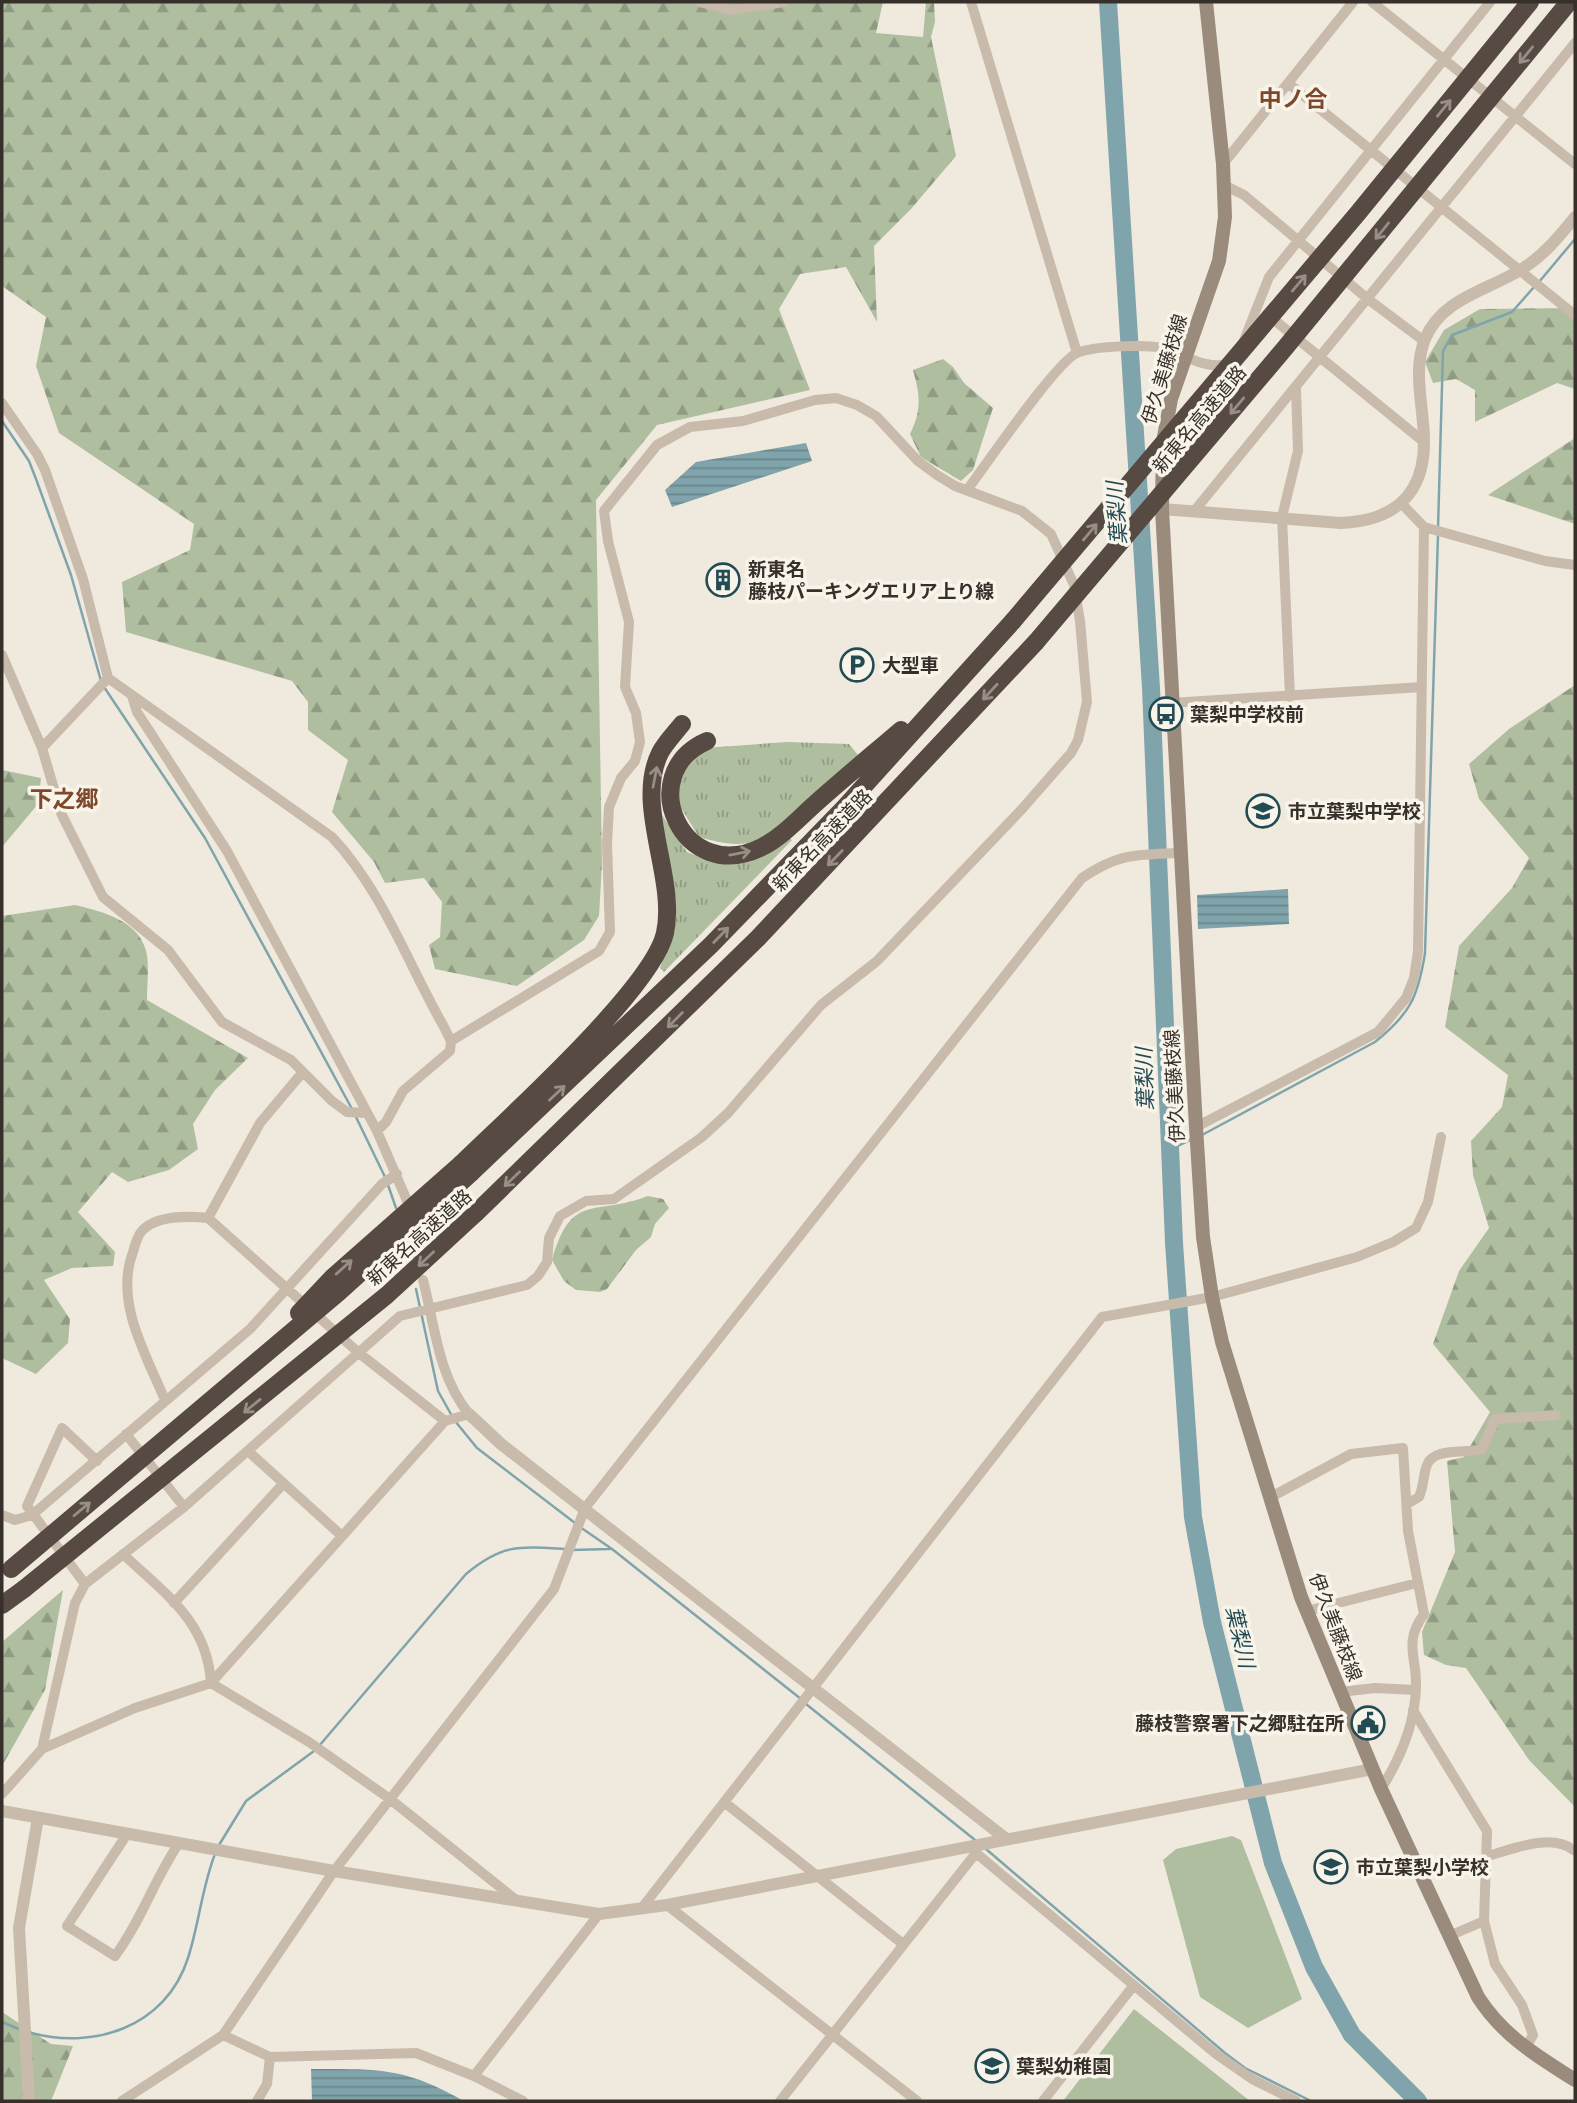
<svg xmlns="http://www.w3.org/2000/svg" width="1577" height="2103" viewBox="0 0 1577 2103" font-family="Figtree,'Noto Sans JP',sans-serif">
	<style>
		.grass { fill: url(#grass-tufts) }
		.forest { fill: url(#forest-firs) }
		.pitch { fill: #b0bea0 }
		.water { fill: url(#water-rules) }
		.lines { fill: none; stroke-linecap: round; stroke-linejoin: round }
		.stream { stroke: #80a4ab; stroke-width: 2.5 }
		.river { stroke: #80a4ab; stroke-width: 18 }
		.minor-tunnel { stroke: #cbc5ba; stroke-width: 10; stroke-dasharray: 10 5; stroke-linecap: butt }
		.minor { stroke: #c8bbab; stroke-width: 10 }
		.tertiary { stroke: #c8bbab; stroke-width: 12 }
		.secondary { stroke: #9b8b7d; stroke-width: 14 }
		.motorway { stroke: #564a42; stroke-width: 18 }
		.motorway-bridge { stroke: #564a42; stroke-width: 18 }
		.oneway { stroke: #978e85 }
		.labels { text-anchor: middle; stroke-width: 7; stroke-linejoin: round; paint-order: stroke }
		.street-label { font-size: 19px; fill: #362f2a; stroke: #f8f4ea }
		.poi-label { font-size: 19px; font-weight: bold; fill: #362f2a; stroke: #f8f4ea; text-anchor: start }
		.water-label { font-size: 21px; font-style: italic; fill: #234b54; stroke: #f8f4ea }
		.quarter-label { font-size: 23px; font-weight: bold; fill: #7e482a; stroke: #f8f4ea }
	</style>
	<defs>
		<pattern id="grass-tufts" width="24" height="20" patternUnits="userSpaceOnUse" patternTransform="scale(1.75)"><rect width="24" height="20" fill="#b0bea0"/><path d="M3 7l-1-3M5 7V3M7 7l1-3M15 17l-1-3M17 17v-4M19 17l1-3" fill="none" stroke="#909b83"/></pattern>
		<pattern id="forest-firs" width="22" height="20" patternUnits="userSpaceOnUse" patternTransform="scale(1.75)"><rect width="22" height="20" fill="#b0bea0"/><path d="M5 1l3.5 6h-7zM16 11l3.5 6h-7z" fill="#909b83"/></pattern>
		<pattern id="water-rules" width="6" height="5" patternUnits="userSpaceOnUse" patternTransform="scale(1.75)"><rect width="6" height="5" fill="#80a4ab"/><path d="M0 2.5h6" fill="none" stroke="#6a868b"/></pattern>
	</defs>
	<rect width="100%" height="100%" fill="#f0eade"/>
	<path class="grass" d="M787,742L849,744L858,755C834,776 776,837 748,843C731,846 714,841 699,837L676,800L682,774L704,748Z
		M662,815L687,852L712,862H749L789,838L792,840L664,972L660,968L676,922V902Z"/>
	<path class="forest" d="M2,2H883L876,33L923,37L926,2H934L935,22L931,37L956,156L911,209L874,246L877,322L846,267L800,274L779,309L810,390L657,425L596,500L602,864L599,916L584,940L517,986L435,969L429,945L440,937L442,902L424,878L385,883L374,862L332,812L348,760L308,730V702L292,681L126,632L122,582L190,550L194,524L59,433L36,366L46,317L2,286Z
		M1575,308V389L1557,383L1475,422V390L1456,379L1433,383L1425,362L1444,330L1480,309Z
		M943,359L953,367L964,383L993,408L973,470L961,481L921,457L910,434C922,410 920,395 913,370Z
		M1575,438V524L1488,495Z
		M1575,685V1807L1529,1760L1466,1668L1446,1665L1424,1655L1422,1632L1455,1552L1447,1461L1464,1457L1490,1412L1433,1344L1459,1271L1489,1228L1473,1175L1471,1141L1502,1107L1508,1075L1445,1027L1459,946L1512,888L1529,858L1479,799L1469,764L1509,729Z
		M2,770L41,778L38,804L2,847Z
		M75,905C104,912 141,921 147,955C149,969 147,986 147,1000L248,1058L215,1090L193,1124L198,1149L169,1170L128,1182L112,1172L78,1212L115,1252L113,1266L72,1268L44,1280L70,1319L68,1343L36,1374L2,1358V916Z
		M648,1196L663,1199L669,1208L655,1224L651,1237L636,1250L607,1289L600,1292L576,1290L564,1281L552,1260C572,1191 593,1217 648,1196Z
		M63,1590L45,1690L2,1766V1642Z
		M2,2012L51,2044L73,2046L51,2101H2Z"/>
	<path class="pitch" d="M1232,1836L1241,1840L1302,1999L1248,2028L1200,1997L1163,1860L1176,1849Z
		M1134,2009L1250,2101H1063Z"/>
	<path class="water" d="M806,443L812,461L672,507L665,490L696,462Z
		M1288,889L1289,924L1198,929L1197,895Z
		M311,2069C378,2069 404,2067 464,2101H312Z"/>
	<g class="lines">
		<path class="stream" d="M1539,282L1575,239
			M2,421L29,461L36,479L71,575L101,681
			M1438,528L1443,351L1452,335L1512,312L1534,287
			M104,687L205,838L352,1109
			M355,1115L386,1179
			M1202,1135L1375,1042C1410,1014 1418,997 1425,953L1438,535
			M1171,1149L1192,1139
			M388,1185L396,1208
			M416,1289L438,1391L452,1416
			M455,1421L477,1448L575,1523
			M580,1527L612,1549L801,1699
			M571,1550L610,1549
			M806,1704L975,1840
			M319,1746L466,1574C502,1544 519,1546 565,1549
			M219,1845L246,1801L314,1751
			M986,1849L1225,2053L1245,2068L1311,2101
			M2,2022L21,2030
			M28,2032C93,2051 166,2027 188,1958C199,1924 202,1887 215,1854"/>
		<path class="river" d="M1108,2L1151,688L1174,1243L1193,1517L1212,1622L1273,1863L1314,1967L1352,2035L1418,2101"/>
		<path class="minor-tunnel" d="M412,1226L420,1266"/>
		<path class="minor" d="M699,2L731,10L784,2
			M971,2L1077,353
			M1372,2L1575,164
			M1289,84L1575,315
			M1223,164L1353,2
			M1224,185L1244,195L1369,300L1424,341
			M1267,314L1424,442
			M1243,343L1269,277L1490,2
			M2,403L37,454L45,470L83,579L108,678L332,837C382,890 408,964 444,1027L451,1041L450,1051L403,1091L386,1122L377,1131
			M967,490C986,465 1056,362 1077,353C1094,346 1145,344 1162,348C1181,353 1210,372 1228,363
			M1401,503L1424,527L1545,561L1575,565
			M1196,509L1575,43
			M2,655L42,748L61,813L103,897L168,950L222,1022L291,1060L332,1101L347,1112L366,1113
			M132,696L137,712L227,851L377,1131L408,1203
			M1290,697L1282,517L1298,451L1296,388
			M1171,703L1422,687
			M42,748L108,678
			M1196,1127L1378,1032L1406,998L1414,978L1418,951L1424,527
			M208,1218L260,1123L302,1073
			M165,1400C146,1355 114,1301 133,1252C135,1245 137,1237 141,1232C155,1215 189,1216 208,1218L359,1353L445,1421
			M126,1434L184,1507
			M249,1452L342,1536
			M1271,1497L1351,1454L1403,1448L1408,1531L1424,1614C1403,1643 1417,1656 1416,1687C1415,1724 1400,1759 1381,1789
			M1407,1504L1419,1497C1424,1486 1423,1475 1427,1465C1433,1447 1468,1454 1482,1449L1495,1419L1556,1415
			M2,1515L15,1520L32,1515L250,1329L382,1184L397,1174
			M123,1554C165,1594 207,1621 211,1683
			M85,1584L184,1507L400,1316L527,1285L538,1276L547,1262L549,1238L560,1216L586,1201L614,1199L702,1137L728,1113L821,1005L877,961L1022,809L1071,753L1078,740L1087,702L1080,621L1074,585L1051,534L1022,511L955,486L937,475L918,461L876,416L857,405L836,398L815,400L743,421L690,427L657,445L604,511L608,541L629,622L625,687L636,713L640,742L635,761L621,778L609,807L607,844L610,932L599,951L451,1041
			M174,1603L283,1484
			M1307,1611L1417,1583
			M211,1683L309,1742L390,1799L516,1900
			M1340,1692L1375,1688L1416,1690
			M1413,1710L1487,1831L1484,1921L1449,1936
			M42,1749L135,1708L211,1683L445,1421L469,1414C438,1376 435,1326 423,1280
			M2,1794L42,1749L75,1603L85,1584L27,1506L62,1428L97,1461
			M724,1802L903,1944
			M127,1834L67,1926L115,1956C141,1921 154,1880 179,1843
			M974,1846L976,1853L1216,2054L1252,2079L1296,2101
			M1488,1856C1513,1849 1552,1832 1575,1851
			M667,1905L917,2101
			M641,1909L1102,1317L1212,1297L1357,1257L1393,1242L1416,1228L1428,1202L1441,1137
			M1484,1921L1495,1964L1522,2005L1533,2035L1525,2049
			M223,2035L270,2057L416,2053L474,2076L523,2101
			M474,2076L599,1914
			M122,2101L223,2035L334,1871L554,1589L585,1508L1082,878C1119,853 1135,855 1178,853
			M257,2101L267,2084L270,2057
			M780,2101L976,1853
			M1043,2101L1134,1985"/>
		<path class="tertiary" d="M1162,509L1341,523C1392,521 1425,496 1424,440C1424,408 1412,371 1425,339C1442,298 1487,291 1522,269C1544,255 1559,237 1575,217
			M469,1414L501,1444L1005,1838
			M2,1811L334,1871L599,1914L667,1905L1373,1769
			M29,2101L19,1928L38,1818"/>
		<path class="secondary" d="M1206,2L1223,164L1225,217L1219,261L1171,399L1163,442L1162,509L1196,1127L1203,1237L1212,1297L1222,1342L1301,1597L1381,1789L1478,1997C1503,2036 1537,2056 1575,2080"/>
		<path class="motorway" d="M707,741C632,774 683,887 762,847C782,837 799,818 816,803C844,778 873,754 901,730
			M461,1164C507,1119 653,988 665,933C677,878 634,805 660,753C665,743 675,733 682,724
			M471,1173L711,945L844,808L1013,621
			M476,1213L758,938L1036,642
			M2,1605L24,1589"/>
		<path class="motorway-bridge" d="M1013,621L1358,213L1530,2
			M1036,642L1285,348L1569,2
			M299,1313L333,1277L461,1164
			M11,1569L339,1292L471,1173
			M24,1589L387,1295L476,1213"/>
	</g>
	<defs><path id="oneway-shaft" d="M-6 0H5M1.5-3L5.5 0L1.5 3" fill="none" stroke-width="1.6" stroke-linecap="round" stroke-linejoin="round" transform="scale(1.75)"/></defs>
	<g class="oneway">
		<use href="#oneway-shaft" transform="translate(1526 55) rotate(129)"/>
		<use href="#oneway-shaft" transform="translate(1444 108) rotate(-51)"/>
		<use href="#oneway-shaft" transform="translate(1382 231) rotate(129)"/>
		<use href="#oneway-shaft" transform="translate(1299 283) rotate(-50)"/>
		<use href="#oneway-shaft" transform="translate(1237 406) rotate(130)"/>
		<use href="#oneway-shaft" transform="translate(1090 532) rotate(-50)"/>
		<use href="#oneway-shaft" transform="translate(990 692) rotate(133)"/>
		<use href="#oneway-shaft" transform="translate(655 777) rotate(-79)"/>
		<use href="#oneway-shaft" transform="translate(740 853) rotate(-11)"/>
		<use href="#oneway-shaft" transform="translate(835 858) rotate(134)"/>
		<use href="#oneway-shaft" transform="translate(721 935) rotate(-46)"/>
		<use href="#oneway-shaft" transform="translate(675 1020) rotate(135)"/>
		<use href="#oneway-shaft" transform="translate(557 1093) rotate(-43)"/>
		<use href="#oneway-shaft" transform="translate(512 1179) rotate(136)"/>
		<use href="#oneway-shaft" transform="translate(426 1259) rotate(137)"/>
		<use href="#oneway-shaft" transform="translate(344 1267) rotate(-42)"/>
		<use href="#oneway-shaft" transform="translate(252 1406) rotate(141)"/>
		<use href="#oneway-shaft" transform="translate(82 1509) rotate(-40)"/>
	</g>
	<defs>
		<symbol id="building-ring" viewBox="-11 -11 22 22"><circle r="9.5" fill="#f8f4ea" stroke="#234b54" stroke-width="1.5"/><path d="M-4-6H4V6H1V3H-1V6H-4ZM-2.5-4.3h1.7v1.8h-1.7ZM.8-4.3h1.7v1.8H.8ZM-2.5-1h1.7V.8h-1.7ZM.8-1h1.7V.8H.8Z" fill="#234b54"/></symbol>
		<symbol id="parking-ring" viewBox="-11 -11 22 22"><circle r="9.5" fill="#f8f4ea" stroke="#234b54" stroke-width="1.5"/><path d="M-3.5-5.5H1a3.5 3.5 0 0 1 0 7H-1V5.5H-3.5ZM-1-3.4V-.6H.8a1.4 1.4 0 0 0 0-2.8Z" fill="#234b54"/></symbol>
		<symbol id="bus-ring" viewBox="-11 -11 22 22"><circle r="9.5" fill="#f8f4ea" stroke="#234b54" stroke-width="1.5"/><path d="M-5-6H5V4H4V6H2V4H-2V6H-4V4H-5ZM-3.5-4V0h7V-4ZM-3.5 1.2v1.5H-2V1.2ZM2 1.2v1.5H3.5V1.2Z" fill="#234b54"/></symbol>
		<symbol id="school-ring" viewBox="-11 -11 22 22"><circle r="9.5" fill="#f8f4ea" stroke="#234b54" stroke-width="1.5"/><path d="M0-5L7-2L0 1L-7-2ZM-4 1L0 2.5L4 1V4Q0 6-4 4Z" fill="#234b54"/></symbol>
		<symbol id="civic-ring" viewBox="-11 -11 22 22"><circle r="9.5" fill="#f8f4ea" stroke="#234b54" stroke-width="1.5"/><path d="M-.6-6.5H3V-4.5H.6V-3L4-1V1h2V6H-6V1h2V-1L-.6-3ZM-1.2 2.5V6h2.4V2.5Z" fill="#234b54"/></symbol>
	</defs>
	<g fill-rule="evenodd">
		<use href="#building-ring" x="704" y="561" width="38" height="38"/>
		<use href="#parking-ring" x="838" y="646" width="38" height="38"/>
		<use href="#bus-ring" x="1147" y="695" width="38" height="38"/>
		<use href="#school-ring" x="1244" y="792" width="38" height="38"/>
		<use href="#civic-ring" x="1349" y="1704" width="38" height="38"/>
		<use href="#school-ring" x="1312" y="1848" width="38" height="38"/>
		<use href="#school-ring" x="973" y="2047" width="38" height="38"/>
	</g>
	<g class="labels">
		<g class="street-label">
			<text transform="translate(1164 369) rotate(-73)" y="7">伊久美藤枝線</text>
			<text transform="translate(1199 419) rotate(-50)" y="7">新東名高速道路</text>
			<text transform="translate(822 840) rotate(-46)" y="7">新東名高速道路</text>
			<text transform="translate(1174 1086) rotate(-93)" y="7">伊久美藤枝線</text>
			<text transform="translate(419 1237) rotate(-42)" y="7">新東名高速道路</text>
			<text transform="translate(1336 1627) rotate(69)" y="7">伊久美藤枝線</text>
		</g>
		<g class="poi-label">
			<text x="748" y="576">新東名<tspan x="748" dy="22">藤枝パーキングエリア上り線</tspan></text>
			<text x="882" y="672">大型車</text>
			<text x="1190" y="721">葉梨中学校前</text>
			<text x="1288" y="818">市立葉梨中学校</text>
			<text x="1344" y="1730" text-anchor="end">藤枝警察署下之郷駐在所</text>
			<text x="1356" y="1874">市立葉梨小学校</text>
			<text x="1016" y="2073">葉梨幼稚園</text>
		</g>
		<g class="water-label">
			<text transform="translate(1117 513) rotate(-94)" y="7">葉梨川</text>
			<text transform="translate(1145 1079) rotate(-92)" y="7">葉梨川</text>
			<text transform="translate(1240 1637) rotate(77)" y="7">葉梨川</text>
		</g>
		<g class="quarter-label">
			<text x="1293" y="107">中ノ合</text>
			<text x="64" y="807">下之郷</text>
		</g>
	</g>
	<rect width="1577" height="2103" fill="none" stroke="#362f2a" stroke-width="7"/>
</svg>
